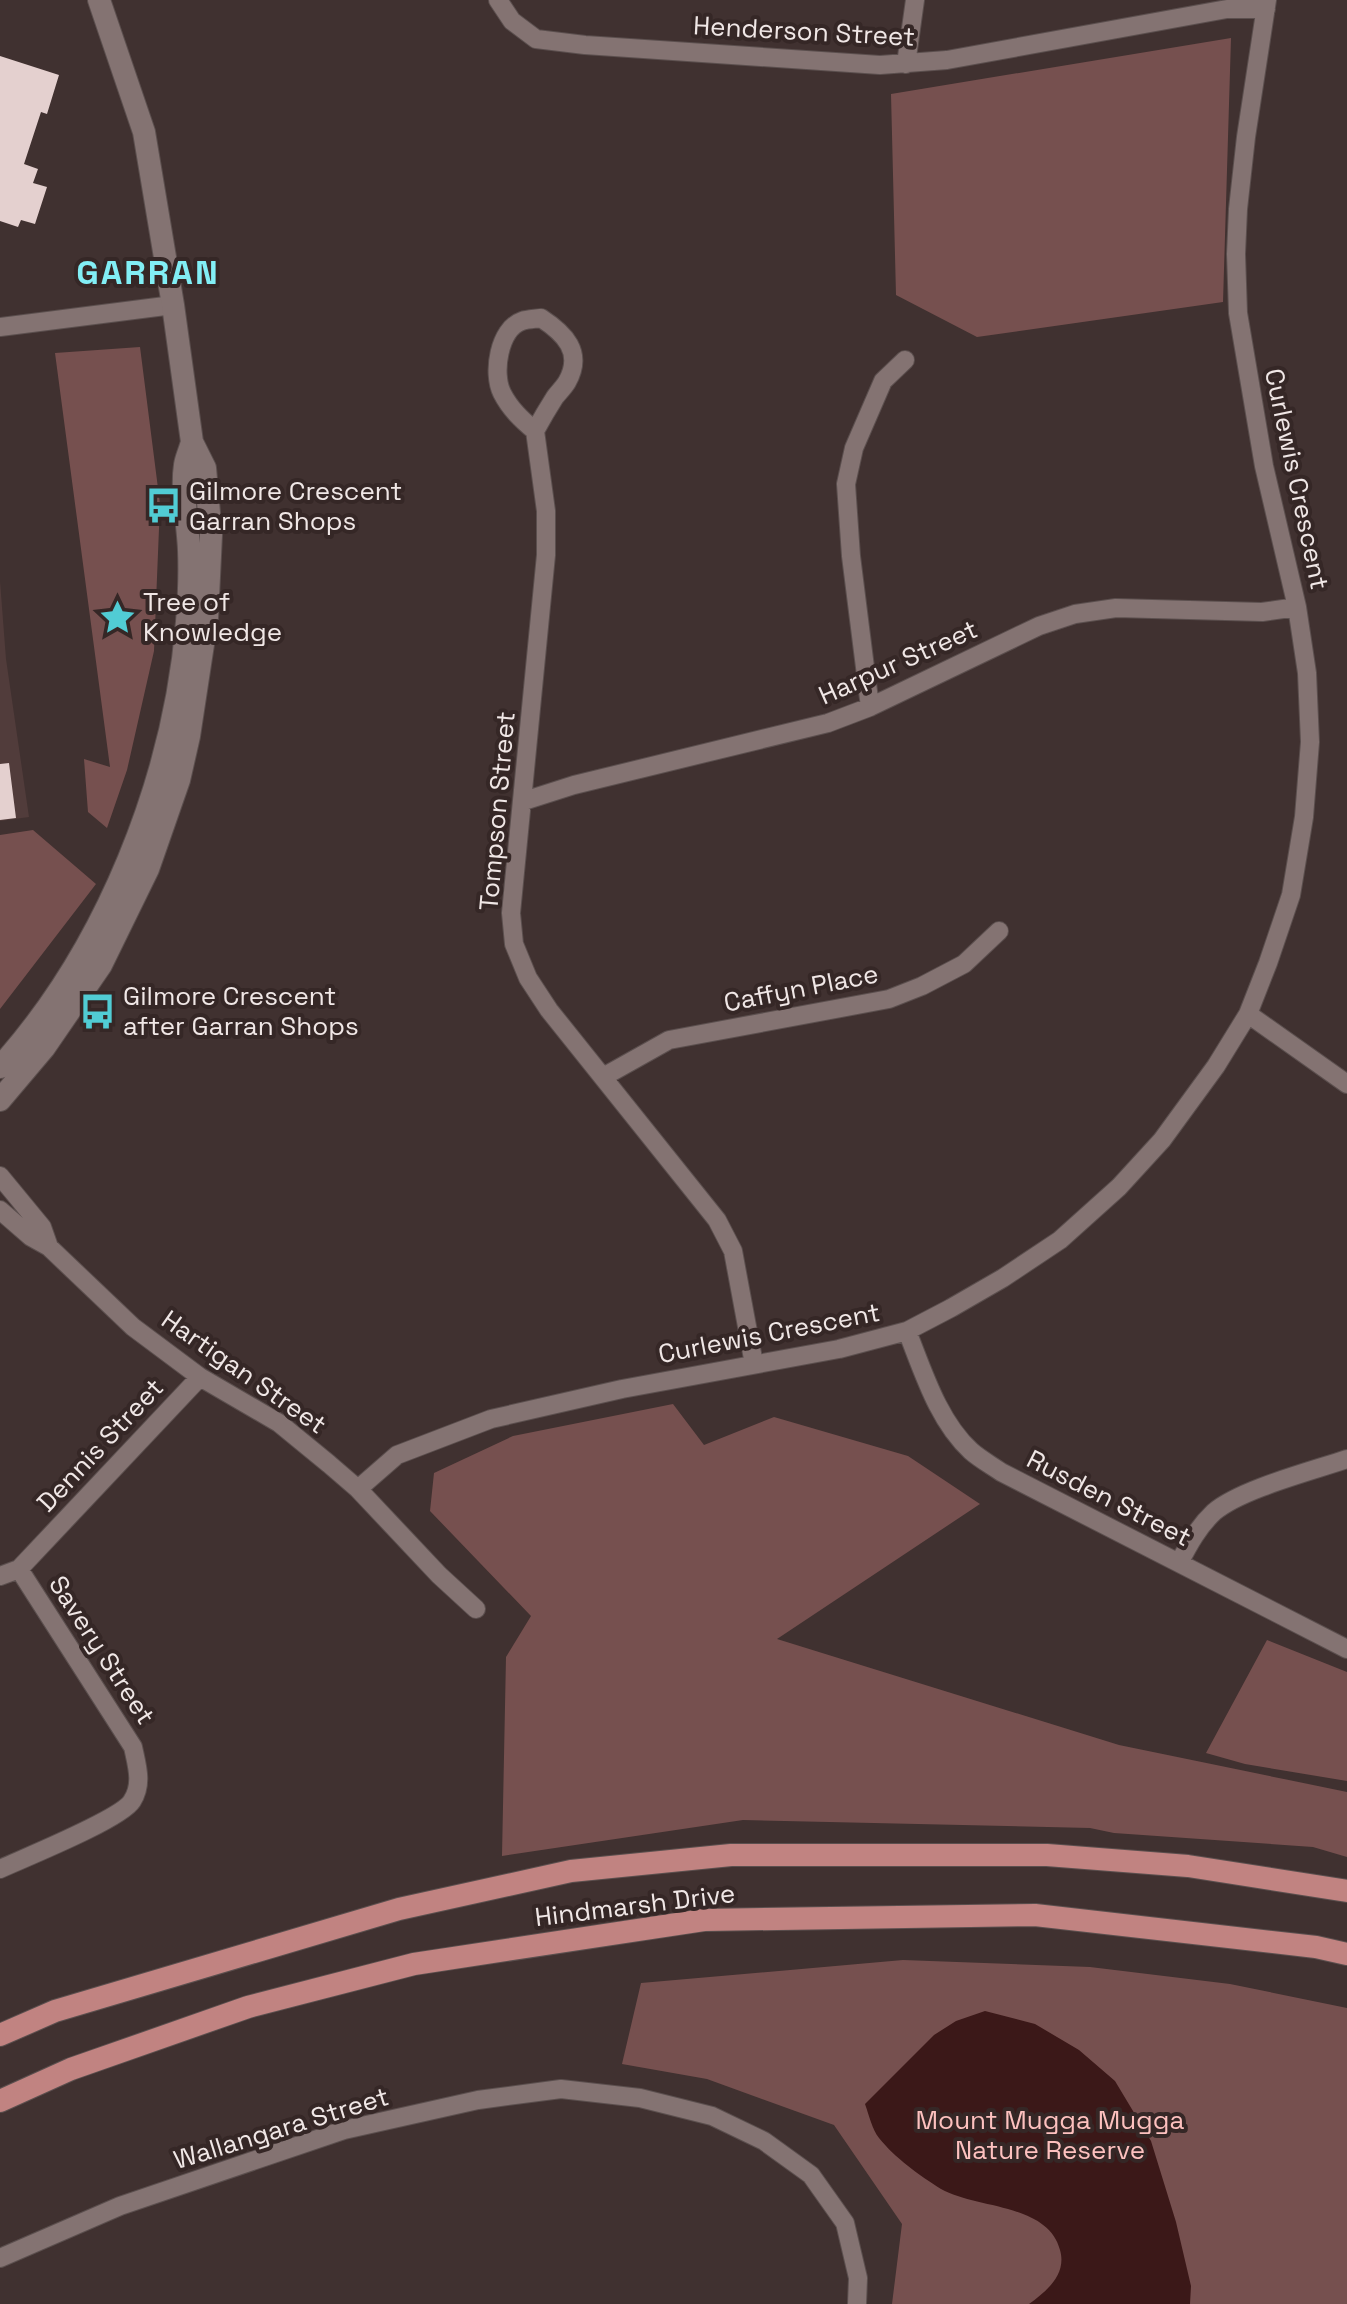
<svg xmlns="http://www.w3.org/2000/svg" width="1347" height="2304" viewBox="0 0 1347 2304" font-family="'Space Grotesk',sans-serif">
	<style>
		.built { fill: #513c3b }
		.green { fill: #76504f }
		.water { fill: #3b1818 }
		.building { fill: #e4d0cf }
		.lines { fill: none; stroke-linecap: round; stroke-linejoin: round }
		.minor-casing { stroke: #5b4f4e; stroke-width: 20 }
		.tertiary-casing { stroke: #5b4f4e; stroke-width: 24 }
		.primary-casing { stroke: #5b4f4e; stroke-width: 24 }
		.minor { stroke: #847372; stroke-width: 18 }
		.tertiary { stroke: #847372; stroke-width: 22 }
		.primary { stroke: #c18381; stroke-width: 22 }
		.labels { text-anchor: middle; stroke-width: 8; stroke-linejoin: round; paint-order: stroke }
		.street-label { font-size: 26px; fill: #f0e7e6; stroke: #352726 }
		.poi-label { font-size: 26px; fill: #f0e7e6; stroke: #352726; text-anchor: start }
		.park-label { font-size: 26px; fill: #fdc1bf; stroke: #352726 }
		.district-label { font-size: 34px; font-weight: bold; letter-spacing: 2px; fill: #82eef5; stroke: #352726 }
	</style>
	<rect width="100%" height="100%" fill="#403130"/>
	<path class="built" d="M0,581L6,659L29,817L0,821Z"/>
	<path class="green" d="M1231,38L1223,302L977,337L896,295L891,94Z
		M140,347L160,504L154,651L127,770L107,828L88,812L84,759L110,767L55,353Z
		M33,830L96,884L0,1009V835Z
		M673,1404L704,1445L774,1417L908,1456L980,1504L777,1639L1119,1745L1347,1792V1857L1313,1847L1114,1833L1090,1828L743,1820L502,1856L506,1657L531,1616L430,1511L434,1473L513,1436Z
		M1267,1640L1347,1672V1781L1245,1764L1206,1753Z
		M903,1960L1090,1967L1230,1984L1347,2008V2304H892L902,2224L834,2125L707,2079L622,2064L641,1983Z"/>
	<path class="water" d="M985,2011L1035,2024L1079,2050L1115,2081L1151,2141L1176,2222L1191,2286L1190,2304H1029C1047,2291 1067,2274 1060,2250C1048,2203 976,2209 941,2189C920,2176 894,2157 879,2138C872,2129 869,2115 865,2104L934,2035L956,2021Z"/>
	<path class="building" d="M0,56L59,75L47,114L41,112L24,164L38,169L33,183L47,187L35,224L21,220L18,227L0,221Z
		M9,763L16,818L0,820V764Z"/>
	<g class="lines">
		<defs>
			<path id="minor" d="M498,0L512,21L536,39L585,45L880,65L947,60L1227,9H1266
				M906,64L915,0
				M0,327L173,305
				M535,431C541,420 548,408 555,397C559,392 564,387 567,382C584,352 564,333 541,318C535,319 528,319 522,321C499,329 492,373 502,393C510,409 522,420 535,431L546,511V555L511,913L514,944L528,978L549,1010L717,1220L733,1251L754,1364
				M870,707L851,556L846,484L854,448L883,381L905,360
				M524,801L574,785L828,723L870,707L1039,626L1075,614L1116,608L1262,612L1297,607
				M1248,1014L1347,1084
				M603,1077L669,1040L889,999L922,986L964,964L999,931
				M0,1176L42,1227L49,1247
				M0,1210L31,1237L49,1247L133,1327L200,1377L279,1423L329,1464L358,1489L439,1575L476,1609
				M907,1331C923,1371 938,1421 971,1451C980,1459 991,1465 1001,1472L1347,1649
				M358,1489L397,1455L491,1419L622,1389L839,1349L907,1331L951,1308L1003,1278L1060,1240L1119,1187L1162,1140L1216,1066L1248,1014L1268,963L1291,895L1304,817L1310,742L1307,673L1297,607L1264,466L1238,313L1236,254L1238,209L1246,137L1267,0
				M1179,1563C1189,1544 1198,1527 1214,1512C1241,1489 1312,1471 1347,1459
				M0,1576L19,1569L200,1377
				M0,1869C24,1858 121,1819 132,1801C143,1784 137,1766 133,1747L19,1569
				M0,2258L120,2206L344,2130L478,2100L561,2089L640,2098L712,2116L764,2141L811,2175L845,2223L858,2278L857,2304"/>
			<path id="tertiary" d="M0,1067C106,950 174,780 187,622C189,598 190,574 189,550C188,524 181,491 185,465C186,458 190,450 192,442
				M0,1100L44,1048L101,965L148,869L179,780L189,736L207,618L211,535L205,468L192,442L173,305L144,132L99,0"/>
			<path id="primary" d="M0,2035L55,2011L399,1909L571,1871L731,1855H1047L1188,1866L1347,1891
				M0,2101L71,2069L248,2007L414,1964L704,1920L1035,1915L1316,1947L1347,1954"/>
		</defs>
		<use href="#minor" class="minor-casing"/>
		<use href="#tertiary" class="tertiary-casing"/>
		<use href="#primary" class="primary-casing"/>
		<use href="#minor" class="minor"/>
		<use href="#tertiary" class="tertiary"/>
		<use href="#primary" class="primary"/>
	</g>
	<defs>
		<symbol id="bus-bare" viewBox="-9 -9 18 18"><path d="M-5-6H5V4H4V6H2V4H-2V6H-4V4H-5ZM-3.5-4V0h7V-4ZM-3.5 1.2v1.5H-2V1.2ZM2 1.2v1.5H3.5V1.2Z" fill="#51ccd4" stroke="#352726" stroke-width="2.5" paint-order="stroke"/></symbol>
		<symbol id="sight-bare" viewBox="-9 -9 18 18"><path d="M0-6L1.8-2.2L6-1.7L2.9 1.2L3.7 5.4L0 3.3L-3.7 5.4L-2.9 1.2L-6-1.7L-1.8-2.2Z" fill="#51ccd4" stroke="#352726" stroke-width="2.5" paint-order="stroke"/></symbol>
	</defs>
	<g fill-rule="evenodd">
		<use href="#bus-bare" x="138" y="480" width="51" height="51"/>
		<use href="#sight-bare" x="92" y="592" width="51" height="51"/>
		<use href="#bus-bare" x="72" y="986" width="51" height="51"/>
	</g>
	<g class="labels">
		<g class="street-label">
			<text transform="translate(804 31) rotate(3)" y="9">Henderson Street</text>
			<text transform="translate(1297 479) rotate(78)" y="9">Curlewis Crescent</text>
			<text transform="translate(898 662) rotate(-24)" y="9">Harpur Street</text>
			<text transform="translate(497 811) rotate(-85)" y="9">Tompson Street</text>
			<text transform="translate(801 988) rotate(-11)" y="9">Caffyn Place</text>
			<text transform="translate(769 1333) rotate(-11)" y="9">Curlewis Crescent</text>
			<text transform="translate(244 1372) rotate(35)" y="9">Hartigan Street</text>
			<text transform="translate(100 1445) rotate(-47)" y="9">Dennis Street</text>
			<text transform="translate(1109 1498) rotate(27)" y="9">Rusden Street</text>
			<text transform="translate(102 1650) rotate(57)" y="9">Savery Street</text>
			<text transform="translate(635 1905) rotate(-7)" y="9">Hindmarsh Drive</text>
			<text transform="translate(281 2128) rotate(-17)" y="9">Wallangara Street</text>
		</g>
		<g class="poi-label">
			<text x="189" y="500">Gilmore Crescent<tspan x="189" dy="30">Garran Shops</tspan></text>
			<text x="143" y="611">Tree of<tspan x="143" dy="30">Knowledge</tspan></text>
			<text x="123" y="1005">Gilmore Crescent<tspan x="123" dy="30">after Garran Shops</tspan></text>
		</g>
		<g class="park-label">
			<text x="1050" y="2129">Mount Mugga Mugga<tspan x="1050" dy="30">Nature Reserve</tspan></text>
		</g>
		<g class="district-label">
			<text x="148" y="284">GARRAN</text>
		</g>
	</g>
</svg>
